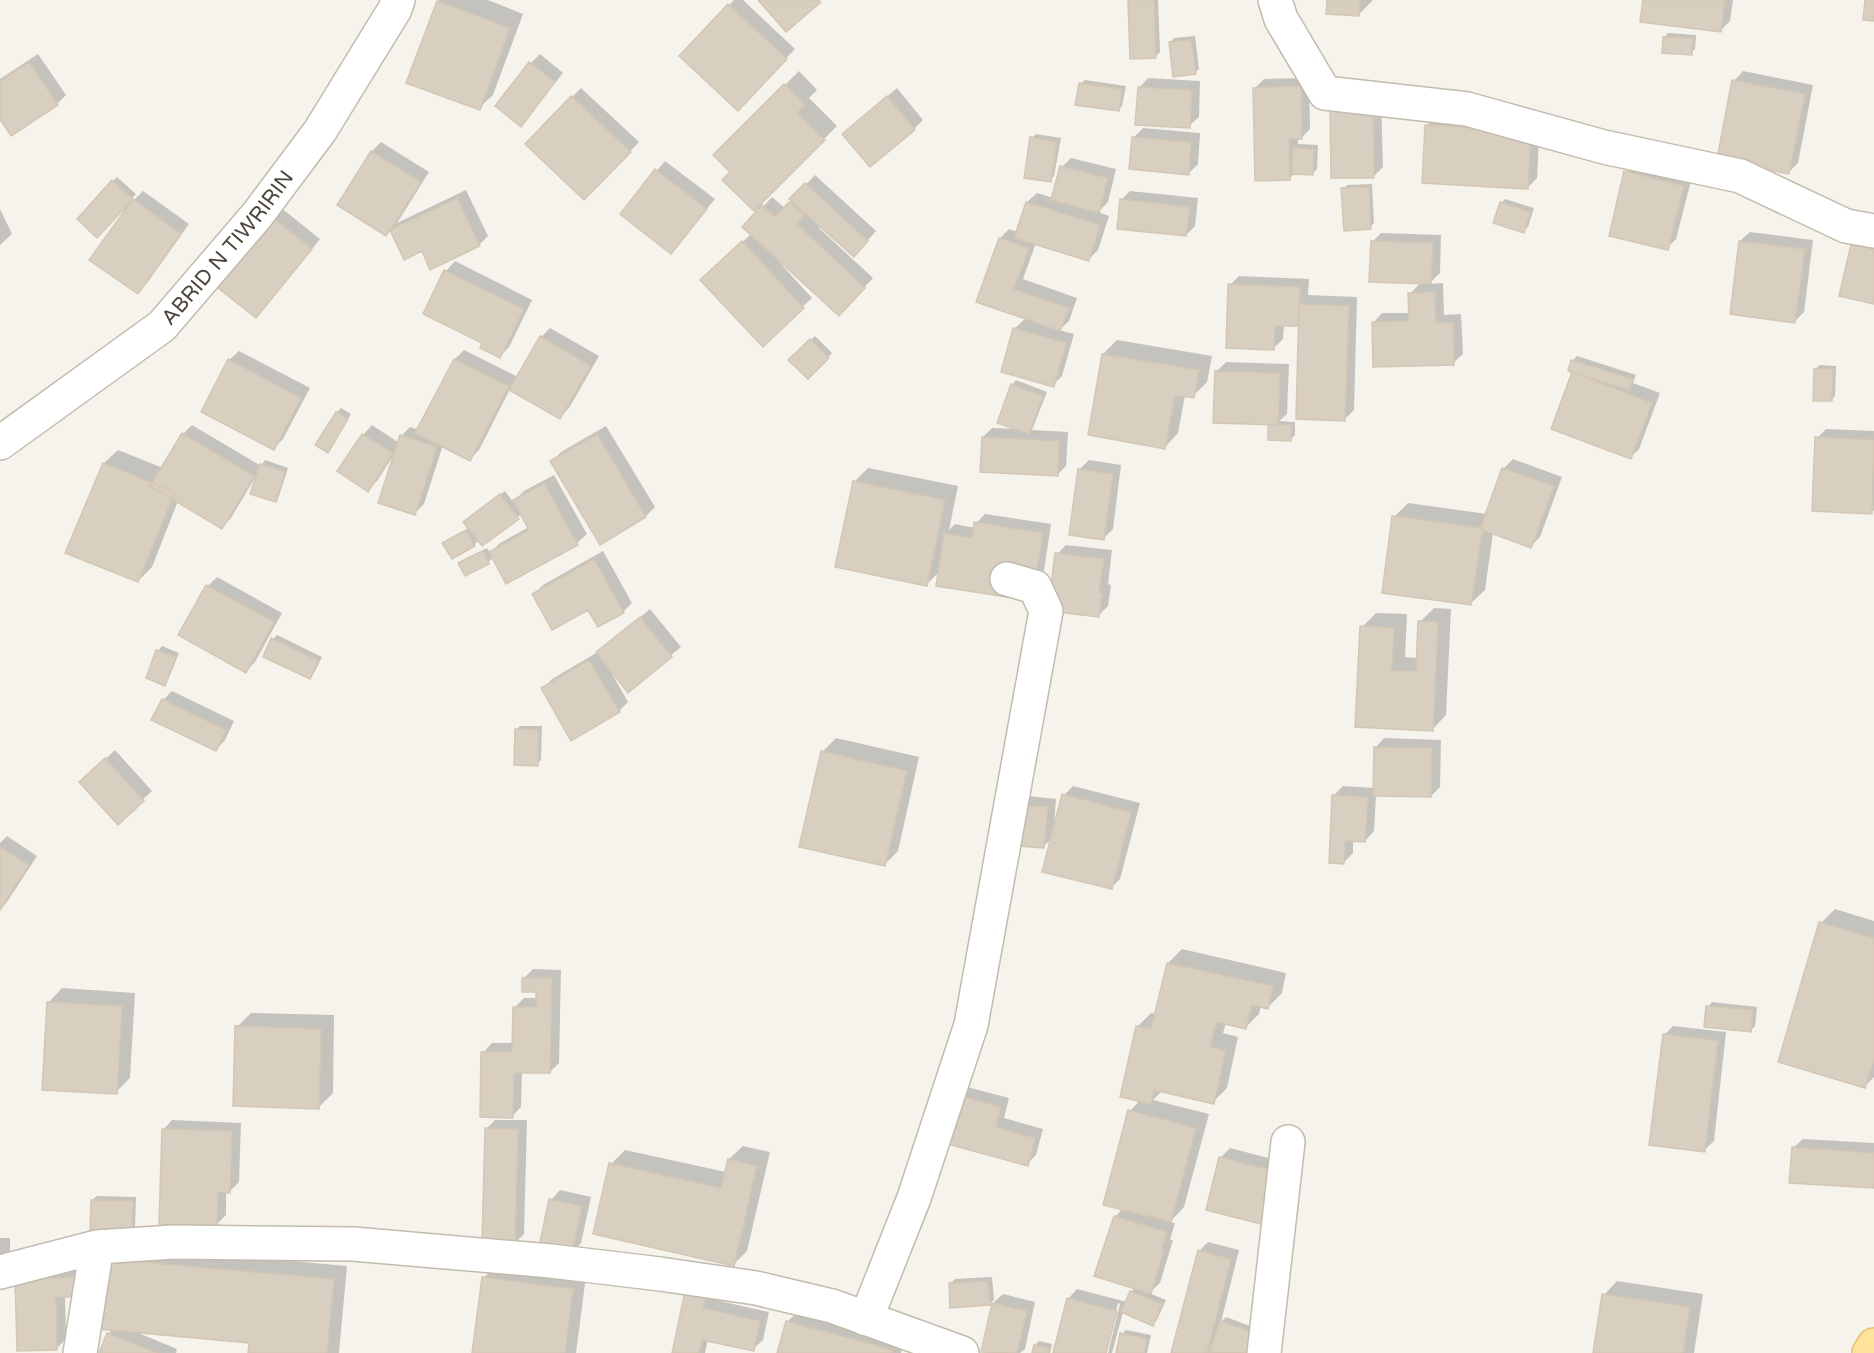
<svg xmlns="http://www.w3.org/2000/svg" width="1874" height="1353" viewBox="0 0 1874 1353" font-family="'Varela Round',sans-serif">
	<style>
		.shadow { fill: #0003 }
		.building { fill: #d8cfc1; stroke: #d3c7b4; stroke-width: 1.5 }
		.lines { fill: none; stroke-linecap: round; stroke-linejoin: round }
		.minor-casing { stroke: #c2bbae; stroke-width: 36 }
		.tertiary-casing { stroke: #c2bbae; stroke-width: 36 }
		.primary-casing { stroke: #e6c16a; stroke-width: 36 }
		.minor { stroke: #fff; stroke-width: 33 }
		.tertiary { stroke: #fff; stroke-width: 33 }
		.primary { stroke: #ffe39c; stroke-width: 33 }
		.labels { text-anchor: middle; stroke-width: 5; stroke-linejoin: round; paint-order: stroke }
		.street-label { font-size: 21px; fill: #4b4439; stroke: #fff }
	</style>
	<rect width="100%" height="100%" fill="#f6f3ec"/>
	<path class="shadow" d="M439,0H488L523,14L493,95L479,108L408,82Z
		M734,0H743L795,49L747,100L681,56Z
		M1130,0H1158L1160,52L1156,56Z
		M1328,0H1373L1359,14Z
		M1644,0H1733L1730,21L1721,30Z
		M1668,33L1696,35L1695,49L1691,53L1664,38Z
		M1195,36L1199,69L1195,73L1170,43L1174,38Z
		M38,54L66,95L57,104L0,117V79Z
		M540,54L563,73L521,125L531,63Z
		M799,71L817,90L809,98L837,126L754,209L733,172L715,155Z
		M1743,71L1813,85L1798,163L1789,172L1754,159L1734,81Z
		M1148,78L1200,81L1199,117L1189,126L1139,88Z
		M1309,78L1310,129L1301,138H1298V144L1318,145L1317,169L1312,174L1295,173L1290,178L1255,88L1264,79Z
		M1085,80L1126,86L1122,106L1118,110L1080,84Z
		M581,88L639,142L584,198L572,97Z
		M897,88L923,120L914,129L844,134Z
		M1381,96L1383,167L1374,176L1332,177Z
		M1436,117L1540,122L1537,178L1528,187L1426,126Z
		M1143,128L1200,133L1198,164L1188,174L1134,137Z
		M1036,134L1061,138L1054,176L1050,180L1032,138Z
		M381,142L429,172L397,223L466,190L488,236L479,245L422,249L391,230L386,234L339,205L372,151Z
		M1071,158L1116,169L1108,202L1098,212L1109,216L1098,250L1089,259L1036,243L1023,279L1077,298L1069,321L1059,330L1074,334L1062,376L1053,385L1014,329L1026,318L978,301L1000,238L1009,229L1018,232L1027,202L1037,193L1053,198L1062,167Z
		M665,161L715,199L671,252L622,213Z
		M1635,163L1692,177L1676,239L1667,248L1626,172Z
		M815,175L876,231L863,246L821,226L819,228L873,278L848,305L780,261L779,262L812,298L763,344L703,280L751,234L744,227L772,197L785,208L793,200L792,199Z
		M117,177L136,194L97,236L79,219Z
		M1372,184L1374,223L1370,227L1343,189L1347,185Z
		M143,191L189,224L147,283L138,292L134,200Z
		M1130,191L1198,198L1195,226L1186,235L1121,200Z
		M1505,199L1534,208L1528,227L1523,231L1501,203Z
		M280,207L320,239L265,307L216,284Z
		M0,209L12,234L0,245Z
		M1750,232L1813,240L1804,312L1795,321L1740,241Z
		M1381,233L1441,235L1440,273L1429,284L1443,283L1444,315L1461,314L1463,354L1453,363L1373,323L1382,313H1410V294L1421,282L1372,242Z
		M455,261L532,300L509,347L500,356L484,342L425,313L446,271Z
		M1239,276L1309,279L1308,295L1357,297L1354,410L1345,419L1300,325H1284L1283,339L1274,348L1230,285Z
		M550,328L599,356L569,408L560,417L510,389L479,450L470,459L443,445L424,504L415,513L395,453L377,481L367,490L339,471L363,435L372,425L399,443L401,436L410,427L419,430L455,359L464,350L518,377L541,337Z
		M815,336L832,353L808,377L791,360Z
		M1117,340L1212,356L1207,382L1193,396L1185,395L1178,433L1165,447L1103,354Z
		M239,351L310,388L283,439L274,448L229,360Z
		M1577,356L1636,375L1633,383L1660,393L1639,449L1630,458L1573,373L1572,361Z
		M1226,362L1289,364L1287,414L1279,421L1295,422V435L1291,439L1269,425L1272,423L1217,371Z
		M1820,365L1836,366L1835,396L1831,400L1815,369Z
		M1016,380L1047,392L1032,430L1068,432L1066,466L1057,475L983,437L992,428L1017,429L1012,385Z
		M341,408L351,414L328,451L337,412Z
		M192,425L261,466L265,460L288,468L279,496L275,501L256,476L231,518L221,528L178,501L152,567L138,581L104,463L118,450L163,468L183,434Z
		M606,426L655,507L646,516L552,462L561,452Z
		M1826,429L1874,431V510L1872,512L1817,438Z
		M1513,459L1562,477L1540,537L1531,546L1493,533L1485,590L1471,603L1394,517L1408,503L1487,514L1504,468Z
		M1089,460L1121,465L1113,529L1103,539L1079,470Z
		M868,468L958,486L949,530L955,524L975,528L976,523L985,514L1051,524L1041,590L939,572L926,585L854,482Z
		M554,475L587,534L577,543L507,582L493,557L488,563H460L464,559L487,548L490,553L500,543L529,527L522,514L479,540L474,545L444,543L448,539L469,528V518L505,491L513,502L524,491Z
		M1066,545L1112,550L1108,584L1111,585L1108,606L1099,615L1057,554Z
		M603,551L632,603L623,612L589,608L534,594L543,585Z
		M217,577L282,613L255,662L246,671L180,635L208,586Z
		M1434,608L1451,609L1446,715L1433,729L1357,725L1362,627L1376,613L1407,614L1405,657L1418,658L1420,622Z
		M650,609L681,647L628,691L611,669L610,670L628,702L619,711L543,689L552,679L598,652Z
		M277,635L322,657L314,673L310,677L273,639Z
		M162,646L179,653L168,680L164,684L158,651Z
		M172,691L234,721L225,740L216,750L163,700Z
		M520,726H542L541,760L537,764L516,730Z
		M836,738L919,757L898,851L885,864L822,752Z
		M1384,738L1441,740L1440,787L1431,796L1376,795L1374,831L1365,841L1353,840V853L1344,862L1334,795L1343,786L1374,788L1375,748Z
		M115,750L152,791L118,823L90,773Z
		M1073,786L1140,803L1120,879L1111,888L1053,837L1043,847L1018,795L1056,799L1054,826L1056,827L1064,795Z
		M7,836L37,856L7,902L0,909V843Z
		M1835,909L1874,921V1077L1865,1086L1821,923Z
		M1182,949L1286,973L1282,993L1268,1007L1261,1005L1259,1014L1245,1028L1226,1023L1223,1033L1238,1037L1227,1088L1213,1102L1163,1090L1153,1100L1209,1114L1184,1207L1170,1222L1175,1223L1170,1240H1173L1160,1283L1149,1293L1166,1300L1157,1320L1152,1324L1123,1312L1112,1353H1108L1120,1304L1118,1303L1105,1353H1054L1068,1299L1077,1289L1127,1302L1131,1292L1135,1288L1115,1217L1123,1208L1130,1111L1140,1100L1137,1027L1151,1013L1156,1014L1168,963Z
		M533,969L561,970L559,1063L550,1072L522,1071L521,1107L512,1116L483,1053L492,1043H514L515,1007L524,998H537L538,990L524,978Z
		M62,988L135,993L130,1078L116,1092L49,1002Z
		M1712,1002L1757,1007L1755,1026L1751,1030L1708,1007Z
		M251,1013L334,1015L333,1093L319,1107L237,1027Z
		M1673,1026L1726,1032L1714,1141L1704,1150L1664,1035Z
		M956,1084L1009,1098L1004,1118L1043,1129L1036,1155L1027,1164L935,1139Z
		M172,1120L241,1123L239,1182L230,1191H226V1215L216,1225L163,1130Z
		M495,1120H527L524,1234L515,1243L486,1129Z
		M1803,1139L1874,1143V1187L1793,1148Z
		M743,1146L770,1152L747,1251L733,1265L611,1164L625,1150L726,1172L729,1159Z
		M1230,1148L1287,1163L1264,1224L1221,1157Z
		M560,1190L591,1197L581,1243L572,1252L551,1200Z
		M97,1196L136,1197L135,1227L131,1231L92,1200Z
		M0,1238H10V1257L0,1261Z
		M1208,1242L1239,1250L1221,1322L1226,1317L1258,1329L1249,1353H1172L1199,1251Z
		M120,1246L347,1266L339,1353H250L251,1341L136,1332L177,1349L176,1353H101L108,1334L113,1329Z
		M497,1264L586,1276L576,1353H473L484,1278Z
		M88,1269L65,1296L66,1339L57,1348L26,1270Z
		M992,1277L994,1300L989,1304L951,1283L955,1279Z
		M716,1278L711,1299L769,1312L763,1340L753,1349L708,1339L705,1353H673Z
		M1617,1281L1703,1294L1694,1353H1595L1604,1295Z
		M1003,1294L1035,1302L1025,1349L1020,1353H992L983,1351L994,1302Z
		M802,1308L906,1336L901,1353H779L788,1321Z
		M1126,1330L1151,1335L1147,1353H1118L1122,1334Z
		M1039,1341L1052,1344L1050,1353H1033L1035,1345Z"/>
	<path class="building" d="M758,0H818L821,2L786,32Z
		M1128,0H1154L1156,58L1130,59Z
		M1327,0H1360L1359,16L1326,14Z
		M1643,0H1725L1721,32L1640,22Z
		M1865,0H1874V21L1863,20Z
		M437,1L510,28L480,110L406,83Z
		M728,4L787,59L738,111L679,56Z
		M1663,37L1693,38L1692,55L1662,53Z
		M1191,40L1196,74L1173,77L1169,42Z
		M29,62L58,105L11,136L0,119V81Z
		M529,62L555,82L521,127L495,106Z
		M1732,80L1805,94L1789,174L1751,167L1752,161L1718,154Z
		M1079,83L1122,89L1119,111L1075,105Z
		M784,84L805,105L797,113L825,140L754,211L722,180L730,172L713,155Z
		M1301,86L1302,139H1289L1290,180L1255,181L1253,88Z
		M1138,87L1192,90L1190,128L1135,125Z
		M571,96L631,152L584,200L525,144Z
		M887,96L915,130L870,167L842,134Z
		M1330,105H1373L1374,178H1331Z
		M1425,125L1531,131L1528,189L1422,183Z
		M1030,137L1057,142L1051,182L1024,178Z
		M1132,137L1191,142L1189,175L1129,169Z
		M1293,148L1314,149L1313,175L1292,174Z
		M371,151L421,182L386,236L337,205Z
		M1060,166L1108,178L1099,213L1051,200Z
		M655,169L707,209L671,254L620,214Z
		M1624,171L1684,186L1668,250L1609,236Z
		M112,180L133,199L97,238L77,219Z
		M805,183L868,241L854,257L789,199Z
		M1369,187L1371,229L1344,231L1341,188Z
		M457,198L480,246L430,270L422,251L404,260L390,230Z
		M133,199L181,234L138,294L89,260Z
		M1120,199L1190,207L1186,236L1117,229Z
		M789,202L805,215L797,224L865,288L839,316L742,227L762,205L775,217Z
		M1026,202L1100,225L1089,261L1014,238Z
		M1500,202L1530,212L1524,233L1493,223Z
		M270,215L312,249L256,318L213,284Z
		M1853,236L1874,241V304L1839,296Z
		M999,238L1029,248L1014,289L1069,308L1060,331L976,302Z
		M742,241L804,308L763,347L700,280Z
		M1371,241L1433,243L1431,284L1369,282Z
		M1739,241L1805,249L1795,323L1730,314Z
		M444,270L524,309L500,358L480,348L482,343L423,314Z
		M1228,284L1300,287L1299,326H1275L1274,350L1226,348Z
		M1435,292L1436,323H1453L1454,365L1373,367L1372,322L1409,321L1408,293Z
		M1299,304L1349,306L1345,421L1296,419Z
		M1013,328L1066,343L1054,387L1001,372Z
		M540,336L591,366L560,419L509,390Z
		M810,339L829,358L808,379L788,360Z
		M1102,354L1199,370L1194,398L1175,395L1165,449L1088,435Z
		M228,359L301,398L274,450L201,412Z
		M454,359L509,386L470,461L415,433Z
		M1571,360L1633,379L1629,390L1568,371Z
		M1814,369H1833L1832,401H1813Z
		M1215,371L1280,373L1278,425L1213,423Z
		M1572,372L1652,403L1631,459L1551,429Z
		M1011,384L1043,396L1029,434L997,423Z
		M336,412L348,419L328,453L315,445Z
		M1268,425H1292L1291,441L1268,440Z
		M182,433L254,476L222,529L150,486Z
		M362,434L393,453L368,492L337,471Z
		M597,434L646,517L600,545L550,461Z
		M400,435L437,447L415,515L378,503Z
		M982,437L1059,441L1058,476L980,472Z
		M1815,437L1874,440L1872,514L1812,511Z
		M103,463L175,492L138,582L65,553Z
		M260,464L285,472L276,502L250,494Z
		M1502,468L1554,486L1531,548L1480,529Z
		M1078,469L1113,474L1104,540L1069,535Z
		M853,481L945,500L927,586L835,567Z
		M544,483L578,545L506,584L489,552L529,530L513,500Z
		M500,494L519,519L482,546L463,522Z
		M1392,516L1483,528L1471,605L1382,593Z
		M974,522L1043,533L1032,601L936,586L944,533L972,538Z
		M466,530L475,546L452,559L442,543Z
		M483,551L489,564L465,576L458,563Z
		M1055,553L1104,559L1099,593L1102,594L1099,617L1048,611Z
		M594,559L624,613L598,627L588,610L552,630L532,594Z
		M206,585L274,622L246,673L178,635Z
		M640,617L672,657L628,693L596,652Z
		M1418,621L1438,622L1433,731L1355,727L1360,626L1394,628L1392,671H1416Z
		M271,638L319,661L310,679L263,657Z
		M156,650L176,657L165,686L146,678Z
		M589,660L620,712L571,741L541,688Z
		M162,699L226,730L216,751L151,720Z
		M515,729L538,730V766L514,765Z
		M1374,747L1432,748L1431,797L1373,796Z
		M821,751L907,771L885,866L799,847Z
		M105,758L144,801L118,825L79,782Z
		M1062,794L1131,812L1112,889L1042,872Z
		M1332,795L1368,797L1365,842L1345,841L1344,864L1329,863Z
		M1007,804L1048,807L1044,848L1003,845Z
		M0,847L29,865L0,910Z
		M1819,922L1874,938V1059L1865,1088L1778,1062Z
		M1167,963L1273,986L1268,1009L1252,1005L1246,1029L1216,1022L1210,1047L1226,1051L1214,1104L1154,1090L1151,1104L1120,1097L1136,1026L1151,1029Z
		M522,978H552L550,1073H514L513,1118L480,1117L481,1052H512L513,1007H536V992H522Z
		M47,1002L122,1006L117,1094L42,1090Z
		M1706,1006L1753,1010L1751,1032L1704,1027Z
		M235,1026L321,1029L319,1109L233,1106Z
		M1663,1034L1718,1041L1705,1152L1649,1145Z
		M946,1092L1001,1107L996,1127L1035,1138L1028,1166L933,1140Z
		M1128,1110L1196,1128L1171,1222L1103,1205Z
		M485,1128L518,1129L515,1245L482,1244Z
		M162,1129L232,1131L230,1193L218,1192L217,1226L159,1224Z
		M1792,1147L1874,1153V1188L1789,1183Z
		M1219,1157L1278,1172L1265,1225L1206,1210Z
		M728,1159L757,1166L734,1266L593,1234L609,1163L721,1188Z
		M549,1199L582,1206L572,1254L539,1247Z
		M91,1200L133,1201L132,1232L90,1231Z
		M1114,1216L1167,1232L1162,1249H1164L1151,1294L1094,1276Z
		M1198,1250L1231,1259L1207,1353H1171Z
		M105,1259L334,1279L327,1353H248L249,1343L98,1329Z
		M79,1277L80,1297H56L57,1350L17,1351L15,1279Z
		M482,1277L573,1289L565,1353H472Z
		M988,1281L990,1305L950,1308L949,1283Z
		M687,1282L708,1287L703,1308L760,1321L754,1351L702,1340L699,1353H672Z
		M1130,1291L1162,1304L1153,1326L1121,1312Z
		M1602,1294L1690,1307L1683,1353H1593Z
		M1067,1298L1117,1311L1106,1353H1053Z
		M992,1303L1027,1311L1017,1353L981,1352Z
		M786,1321L893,1350L892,1353H777Z
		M1220,1321L1255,1333L1248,1353L1209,1352Z
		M107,1333L157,1353H99Z
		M1120,1333L1147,1339L1144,1353H1116Z
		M1034,1345L1049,1348L1048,1353H1032Z"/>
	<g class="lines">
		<defs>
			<path id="minor" d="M1275,0L1281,19L1325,93L1467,109L1604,147L1740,176L1846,226L1874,231
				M0,1272L97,1247L173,1242L353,1244L551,1261L660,1274L756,1288L832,1306L962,1353
				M866,1319L914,1198L971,1025L1046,611L1035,587L1007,579
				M80,1353L97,1247
				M1264,1353L1288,1142"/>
			<g id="tertiary">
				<path id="s1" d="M0,443L162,326L258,214L320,131L395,9L398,0"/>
			</g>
			<path id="primary" d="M1869,1353L1874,1345"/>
		</defs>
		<use href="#minor" class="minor-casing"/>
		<use href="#tertiary" class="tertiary-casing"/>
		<use href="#primary" class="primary-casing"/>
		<use href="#minor" class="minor"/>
		<use href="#tertiary" class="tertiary"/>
		<use href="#primary" class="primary"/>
	</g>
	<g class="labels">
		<g class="street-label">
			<text dy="7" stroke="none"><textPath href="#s1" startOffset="302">ABRID N TIWRIRIN</textPath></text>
		</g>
	</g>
</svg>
